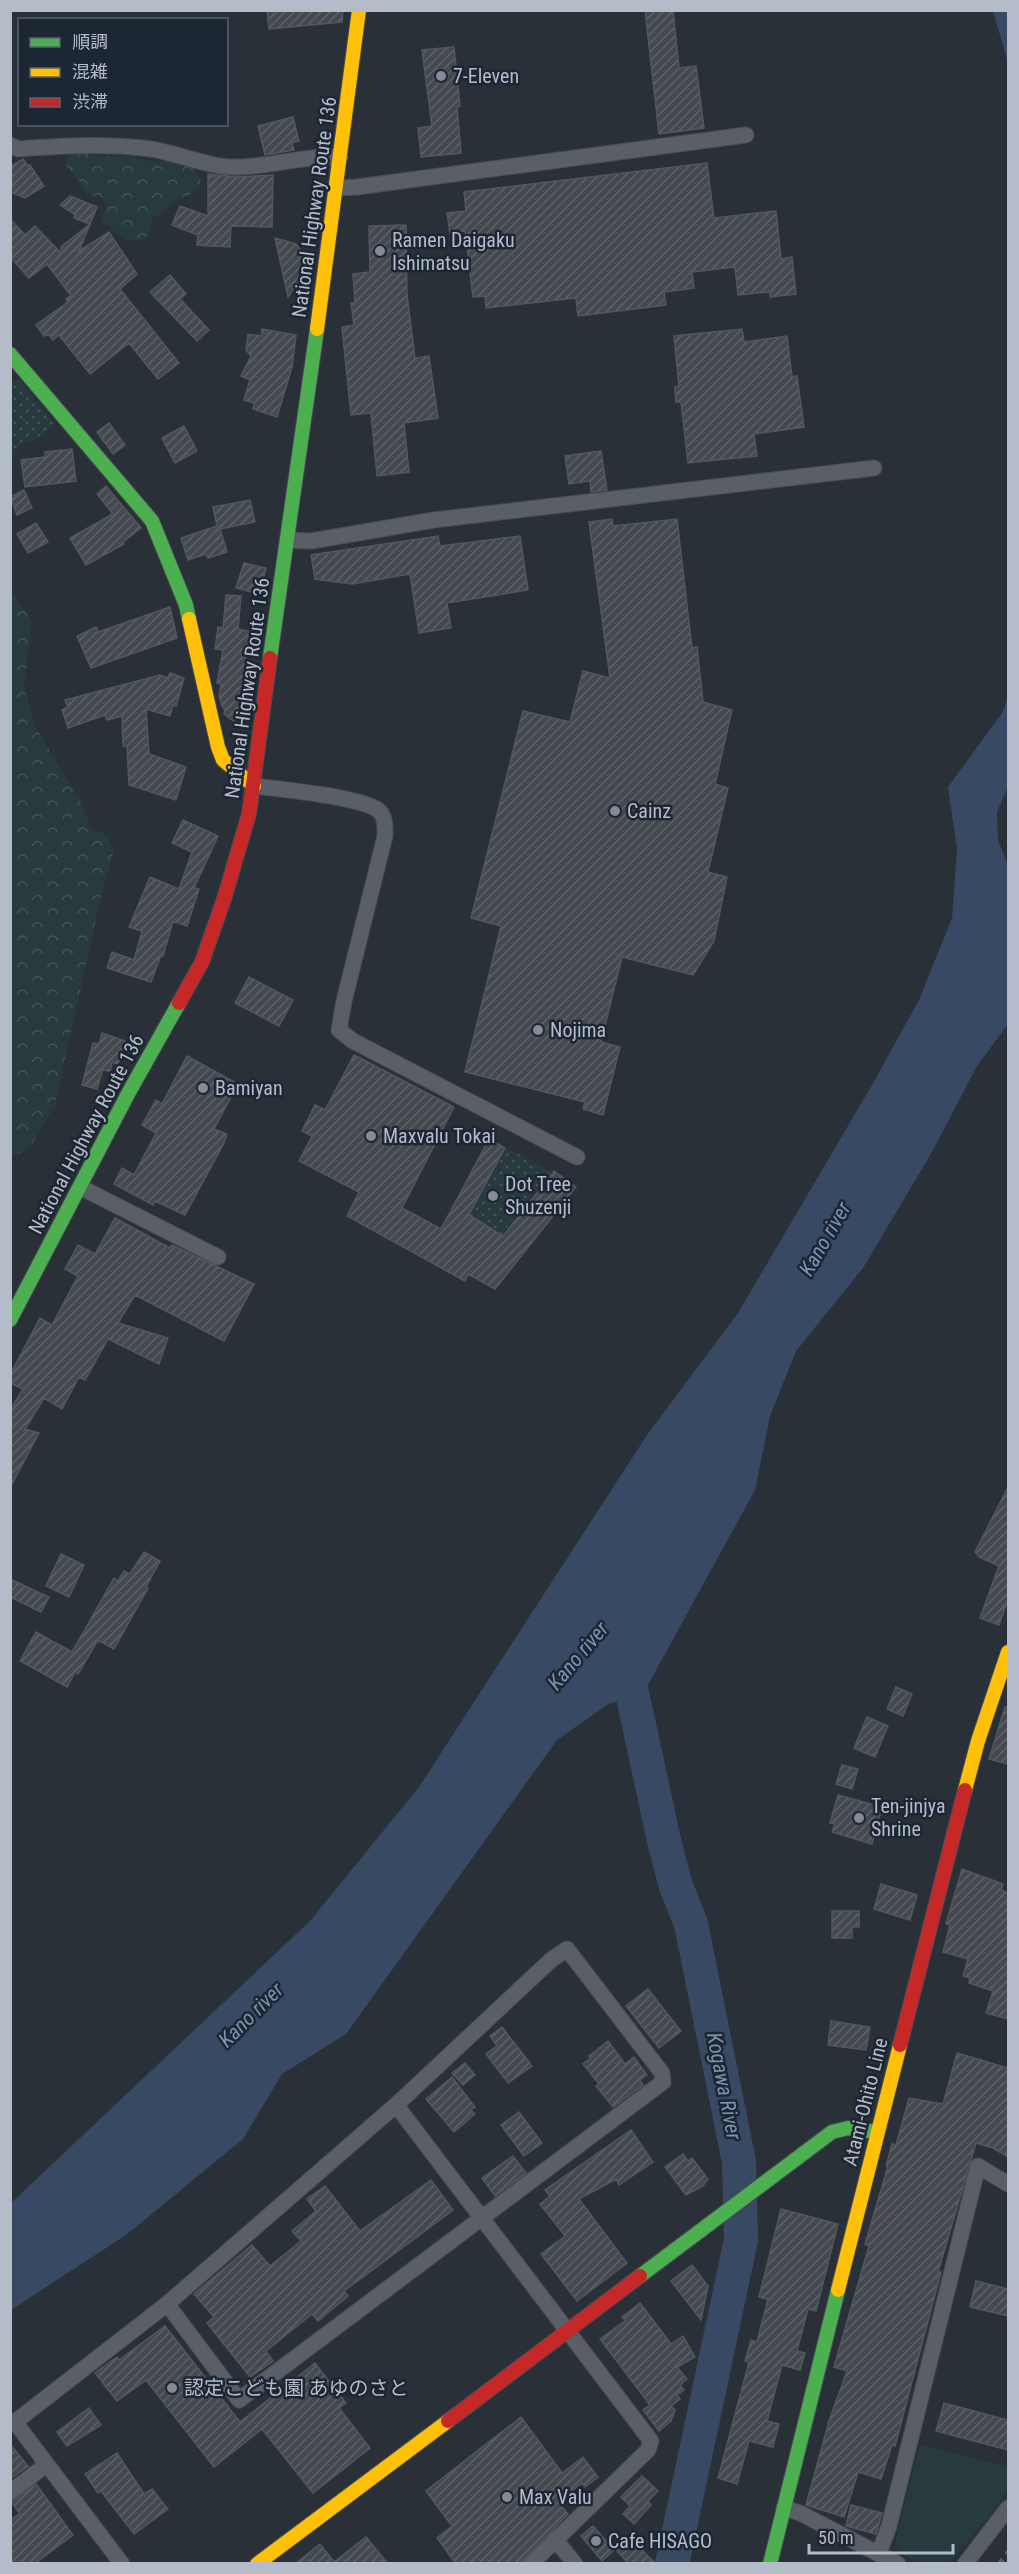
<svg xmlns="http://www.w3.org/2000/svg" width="1019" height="2574" viewBox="0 0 1019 2574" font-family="'Roboto Condensed','Noto Sans JP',sans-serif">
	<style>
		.grass { fill: url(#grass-dots) }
		.forest { fill: url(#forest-crowns) }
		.park { fill: #273a3e }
		.water { fill: #384963 }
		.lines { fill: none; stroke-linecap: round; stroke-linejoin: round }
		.river { stroke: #384963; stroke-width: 34 }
		.building { fill: url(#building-hatch); stroke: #52575f; stroke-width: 1.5 }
		.street-casing { stroke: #484c53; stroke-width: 17 }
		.fast-casing { stroke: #484c53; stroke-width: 16 }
		.slow-casing { stroke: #484c53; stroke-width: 16 }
		.jam-casing { stroke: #484c53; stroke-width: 16 }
		.street { stroke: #5a5e66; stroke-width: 15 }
		.fast { stroke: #4caf50; stroke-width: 14 }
		.slow { stroke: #ffc107; stroke-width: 14 }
		.jam { stroke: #c62828; stroke-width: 14 }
		.rail { stroke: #595d64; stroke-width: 4.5; stroke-dasharray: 6 6; stroke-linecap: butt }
		.poi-dot { fill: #848b96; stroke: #1d2633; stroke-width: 2 }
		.labels { text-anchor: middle; stroke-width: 5; stroke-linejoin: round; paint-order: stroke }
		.poi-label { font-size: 20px; fill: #b4bcc9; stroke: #1d2633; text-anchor: start }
		.street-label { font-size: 20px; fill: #b4bcc9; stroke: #1d2633 }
		.water-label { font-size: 21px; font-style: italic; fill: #7c92b1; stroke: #1d2633 }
	</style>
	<defs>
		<pattern id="grass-dots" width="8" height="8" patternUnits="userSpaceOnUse" patternTransform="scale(1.5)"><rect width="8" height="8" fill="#273a3e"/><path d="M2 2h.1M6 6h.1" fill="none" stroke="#445559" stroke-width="1.8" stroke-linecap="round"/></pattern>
		<pattern id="forest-crowns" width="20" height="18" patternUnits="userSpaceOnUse" patternTransform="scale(1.5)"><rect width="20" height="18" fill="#273a3e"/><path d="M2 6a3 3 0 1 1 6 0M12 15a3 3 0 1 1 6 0" fill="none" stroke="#445559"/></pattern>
		<pattern id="building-hatch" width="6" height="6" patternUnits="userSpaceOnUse" patternTransform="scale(1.5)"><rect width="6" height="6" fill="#444950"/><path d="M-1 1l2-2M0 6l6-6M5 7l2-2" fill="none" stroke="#5d6168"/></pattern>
	</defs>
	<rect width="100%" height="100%" fill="#2a3038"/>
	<path class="grass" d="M18,378L54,424L39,438L21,444L11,462V384Z
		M507,1148L550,1172L502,1234L487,1224L472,1243L441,1227L452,1208L470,1217Z"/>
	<path class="forest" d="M74,152L115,157L129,156L158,163L169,159L186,161L195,170L201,180L194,193L173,201L159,216L152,217L151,229L145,240C117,244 122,233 101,220L107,204L101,197C87,197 85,192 79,181C75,175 69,170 65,165L67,157Z
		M10,588L32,622L24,685L34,725L79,798L92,829L107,835L114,851L102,892L55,1105L30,1148L11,1157Z"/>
	<path class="park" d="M920,2445L1008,2466V2489L991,2515L949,2563C923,2564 912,2567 895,2544Z"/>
	<path class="water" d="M993,11H1008V63Z
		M1008,698V787L997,812L998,840L1008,866V1024L977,1066L932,1152L863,1268L796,1351L770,1416L755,1490L643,1694L625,1701L610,1703L557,1740L346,2034L282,2074L243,2139L126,2235L11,2310V2203L310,1921L419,1787L647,1435L738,1313L872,1085L919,1000L952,918L957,848L948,787L1002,713Z"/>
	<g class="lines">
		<path class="river" d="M623,1651L665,1845L676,1886L691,1924L739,2162L741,2240L672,2564"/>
	</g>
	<path class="building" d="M267,10H343L342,22L269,29Z
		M645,10H673L679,68L696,66L704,128L659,134Z
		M454,47L460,106L457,107L461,153L421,157L418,128L432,126L422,50Z
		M293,117L299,141L292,143L294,150L265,155L258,126Z
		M23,159L28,166L30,165L44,186L25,198L10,192V167Z
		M707,163L714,218L776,211L781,259L792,257L796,294L770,297V292L738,295L735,267L692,272L694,288L664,292L666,305L578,316L576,298L486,308L485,296L473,297L465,231L450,233L447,213L466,211L464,192Z
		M208,174L236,177L273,175L272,227L231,226L230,247L197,245L198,235L172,225L180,206L208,216Z
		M70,196L97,207L90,224L74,218L75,215L60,205Z
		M10,219L25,235L35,226L60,252L62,246L90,224L79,251L109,232L137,274L120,289L179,363L158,379L129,343L90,374L59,335L53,340L49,335L44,336L36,325L68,302L66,299L71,296L47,264L29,278L10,257Z
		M406,225L407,295L415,358L429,356L438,418L404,423L409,472L377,476L371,413L351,415L342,327L354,325L351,303H355L353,274L370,272L369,226Z
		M275,238L296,244L306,257L304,274L288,297Z
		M170,275L186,294L180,299L209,330L197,341L150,292Z
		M262,329L296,335L292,367L277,417L253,409L254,403L244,400L250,380L241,376L251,356L246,350L248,334L261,336Z
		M742,329L744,342L787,336L792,377L797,376L804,427L754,434L757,456L688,463L681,402H676L675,387L679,386L674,336Z
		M109,423L125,445L113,454L97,432Z
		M184,426L197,451L175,463L162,438Z
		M72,449L76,481L25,487L21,460L45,457V452Z
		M601,451L607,490L591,492L590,481L569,484L565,456Z
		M106,486L141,528L123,542L124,544L86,565L70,538L113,514L97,494Z
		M24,490L32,508L17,515L10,497Z
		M250,500L255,522L220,529L227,552L208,558L206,554L188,560L181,538L217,526L213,507Z
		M612,519L613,526L677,519L692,648L697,647L703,702L732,710L715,784L728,788L708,872L727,877L714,941L693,975L622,957L601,1042L620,1047L603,1115L583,1109L585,1102L465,1072L501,926L471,918L523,711L570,722L583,671L610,678L589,522Z
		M36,523L48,542L28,553L17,534Z
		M438,536L440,546L520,536L528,590L447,603L451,628L419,633L410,574L352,584L315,579L311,555Z
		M244,563L266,568L259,594L236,588Z
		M226,595L241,596L238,629L249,631L245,663L250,664L241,727L224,714L225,710L222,706L219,696L221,684L217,683L223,650L215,649L218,627L223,628Z
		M170,607L177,638L91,668L77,636L96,627L98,632Z
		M170,673L184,678L176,706L173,705L170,716L146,709L149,754L186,767L176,800L129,785L127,746H123L122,716L107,720L105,715L68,728L62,710L68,707L65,700L160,675L168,678Z
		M183,820L218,836L194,888L199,889L187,926L173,921L163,956L161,955L151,982L107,968L112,952L134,960L142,931L129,927L150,877L179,889L192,852L172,843Z
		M249,977L293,1000L279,1026L235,1003Z
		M102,1033L125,1041L118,1064L112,1062L110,1072L103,1069L97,1089L82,1085L93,1043L99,1044Z
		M354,1055L454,1107L402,1208L441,1229L489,1139L505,1148L469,1215L503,1236L554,1171L576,1187L495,1289L468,1274L465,1281L347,1216L359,1192L299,1161L312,1136L302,1131L315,1105L325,1110Z
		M187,1056L238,1084L214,1129L227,1134L224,1143L185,1215L155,1201L153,1205L114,1184L122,1168L134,1175L156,1133L142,1125L156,1100L162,1104Z
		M115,1218L170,1248L172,1245L254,1284L224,1341L135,1295L118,1323L168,1338L159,1364L108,1339L85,1380L79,1377L62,1409L44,1398L25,1429L39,1433L10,1488V1410L23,1389L10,1383V1375L40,1318L52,1325L78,1276L65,1269L78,1245L95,1254Z
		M1008,1487V1599L999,1625L980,1618L999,1566L979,1557L975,1552Z
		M144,1552L160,1561L146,1587L148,1588L114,1649L98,1640L78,1674L75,1672L67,1687L20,1661L36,1632L72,1652L114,1578L118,1581L124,1571L130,1574Z
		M61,1554L84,1565L69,1597L46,1586Z
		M10,1579L49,1597L41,1612L10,1597Z
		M896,1687L912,1694L903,1716L887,1709Z
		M1005,1707H1008V1764L989,1759Z
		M867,1717L888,1726L875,1757L854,1748Z
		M842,1765L858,1769L852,1789L836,1784Z
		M838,1795L882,1807L872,1844L832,1832L835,1824L830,1823Z
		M962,1869L1003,1884L1001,1890L1008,1893V2019L986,2013L993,1991L969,1983L970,1978L963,1976L968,1959L943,1952L950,1925L946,1924Z
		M881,1884L917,1895L910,1920L874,1909Z
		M832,1911H859V1927H852V1938H832Z
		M648,1989L681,2031L659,2048L626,2006Z
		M831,2021L870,2027L866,2050L828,2045Z
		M502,2027L532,2066L508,2083L486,2054L497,2046L490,2036Z
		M608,2041L625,2064L634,2057L647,2075L640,2080L643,2085L613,2107L596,2086L599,2084L583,2064L591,2058L589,2056Z
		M957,2053L1008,2068V2157L993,2148L976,2143L938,2272H941L895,2446L892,2445L881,2479L858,2472L844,2517L806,2505L829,2421L847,2371L834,2367L869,2246L865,2244L888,2166H886L892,2144L896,2145L909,2098L943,2104Z
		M465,2063L475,2075L463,2085L452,2073Z
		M452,2077L475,2107L471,2110L475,2114L454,2132L426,2099Z
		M519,2112L542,2143L524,2156L501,2125Z
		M631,2130L653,2162L619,2185L616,2179L579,2199L627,2263L577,2301L541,2254L565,2236L540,2204L550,2196L545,2190Z
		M683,2154L688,2161L692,2158L708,2179L703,2186L686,2195L665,2167Z
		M513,2156L526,2173L495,2196L482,2178Z
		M431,2180L453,2210L344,2291L348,2296L318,2321L312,2314L266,2351L273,2361L250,2377L207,2323L214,2317L194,2294L252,2245L270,2266L301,2241L292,2231L316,2211L307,2199L325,2186L360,2231Z
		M781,2209L838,2224L816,2311L808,2309L797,2351L805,2353L800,2370L782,2365L767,2421L779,2424L773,2447L749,2441L737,2484L718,2478L749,2362L745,2361L751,2340L757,2342L768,2299L759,2297Z
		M692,2265L708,2286L701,2320L671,2281Z
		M976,2281L1008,2289V2316L970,2307Z
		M640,2303L671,2344L683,2336L695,2357L677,2367L687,2379L680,2385L684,2390L677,2395L680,2399L671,2406L675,2410L671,2421L659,2431L643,2410L650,2405L600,2339L625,2321L622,2317Z
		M165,2326L240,2422L315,2363L346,2403L339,2408L370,2448L313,2493L262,2429L214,2467L146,2380L117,2401L95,2373L117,2357L119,2360Z
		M944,2403L1008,2420V2450L936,2431Z
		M89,2408L101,2425L67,2446L57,2432Z
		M521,2417L562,2473L583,2457L598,2477L585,2487L582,2483L558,2502L568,2514L519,2564H456L437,2538L452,2526L426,2491Z
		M10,2444L28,2466L10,2479Z
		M117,2453L144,2494L152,2489L168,2509L134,2534L101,2491L98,2493L85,2474Z
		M642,2476L658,2491L648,2501L651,2505L634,2524L623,2514L630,2506L621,2497Z
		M36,2484L73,2535L34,2564H10V2520L20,2514L11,2502Z
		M851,2505L882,2513L876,2534L846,2526Z
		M593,2526L614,2550L602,2561L581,2536Z
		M366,2537L388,2564H295L320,2544L334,2562Z
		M630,2538L656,2564H629L617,2551Z"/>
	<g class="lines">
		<defs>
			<path id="street" d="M10,145L18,149C63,146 106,143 151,149C177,153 211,168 236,167C271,167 305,155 340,157
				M337,188L357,187L746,135
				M287,540L311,541L434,520L874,468
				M254,786C280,789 360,797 378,810C386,816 385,827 385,836L344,1001L339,1030L353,1041L577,1157
				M80,1187L218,1257
				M396,2105L651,2441L648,2450L531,2564
				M10,2492L46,2465
				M784,2508L800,2513L898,2564
				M555,2539L575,2564
				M879,2553L889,2526L978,2166L1008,2184
				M122,2564L15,2422L167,2304L396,2105L551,1960L567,1949L662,2073L663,2082L239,2400L167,2304
				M965,2564L1008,2508"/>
			<path id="fast" d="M10,354L152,521L186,605L189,619
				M270,658L317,329
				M10,1320L129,1092L179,1003
				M640,2276L832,2132L848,2128L877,2132
				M770,2564L838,2290"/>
			<path id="slow" d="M317,329L359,10
				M189,619L218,747L223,760L254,786
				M965,1790L978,1741L1008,1652
				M838,2290L900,2045
				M257,2564L448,2421"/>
			<path id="jam" d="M179,1003L202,962L224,899L249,814L270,658
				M900,2045L965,1790
				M448,2421L640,2276"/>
		</defs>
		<use href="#street" class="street-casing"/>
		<use href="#fast" class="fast-casing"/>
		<use href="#slow" class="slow-casing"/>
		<use href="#jam" class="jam-casing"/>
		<use href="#street" class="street"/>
		<use href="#fast" class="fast"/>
		<use href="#slow" class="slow"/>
		<use href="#jam" class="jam"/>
		<path class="rail" d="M999,2564L1008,2552"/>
	</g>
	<g class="poi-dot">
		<circle cx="441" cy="76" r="6"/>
		<circle cx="380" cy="251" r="6"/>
		<circle cx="615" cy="811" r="6"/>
		<circle cx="538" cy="1030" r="6"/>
		<circle cx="203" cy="1088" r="6"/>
		<circle cx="371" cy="1136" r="6"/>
		<circle cx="493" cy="1196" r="6"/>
		<circle cx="859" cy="1818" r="6"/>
		<circle cx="172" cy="2388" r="6"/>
		<circle cx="507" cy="2497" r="6"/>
		<circle cx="596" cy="2541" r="6"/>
	</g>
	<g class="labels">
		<g class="poi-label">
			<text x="453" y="83">7-Eleven</text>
			<text x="392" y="247">Ramen Daigaku<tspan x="392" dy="23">Ishimatsu</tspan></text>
			<text x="627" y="818">Cainz</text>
			<text x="550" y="1037">Nojima</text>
			<text x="215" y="1095">Bamiyan</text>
			<text x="383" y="1143">Maxvalu Tokai</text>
			<text x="505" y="1191">Dot Tree<tspan x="505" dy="23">Shuzenji</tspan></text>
			<text x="871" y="1813">Ten-jinjya<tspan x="871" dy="23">Shrine</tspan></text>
			<text x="184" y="2395">認定こども園 あゆのさと</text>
			<text x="519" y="2504">Max Valu</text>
			<text x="608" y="2548">Cafe HISAGO</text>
		</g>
		<g class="street-label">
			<text transform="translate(314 207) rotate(-82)" y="7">National Highway Route 136</text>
			<text transform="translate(247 688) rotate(-82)" y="7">National Highway Route 136</text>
			<text transform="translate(86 1134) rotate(-62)" y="7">National Highway Route 136</text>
			<text transform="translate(865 2102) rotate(-76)" y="7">Atami-Ohito Line</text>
		</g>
		<g class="water-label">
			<text transform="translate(825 1239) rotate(-60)" y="7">Kano river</text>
			<text transform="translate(578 1656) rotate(-50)" y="7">Kano river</text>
			<text transform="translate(251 2015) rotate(-45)" y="7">Kano river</text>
			<text transform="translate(724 2086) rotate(79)" y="7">Kogawa River</text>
		</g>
	</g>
	<rect width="1019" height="2574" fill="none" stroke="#b4bcc9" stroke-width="24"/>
	<rect x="18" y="18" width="210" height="108" fill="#1d2633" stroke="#59626f" stroke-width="1.5"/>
	<rect x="30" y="38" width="30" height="9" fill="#4caf50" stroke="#59626f" stroke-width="1.5"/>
	<text x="72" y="48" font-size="18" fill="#b4bcc9">順調</text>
	<rect x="30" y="68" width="30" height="9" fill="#ffc107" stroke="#59626f" stroke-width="1.5"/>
	<text x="72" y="78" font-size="18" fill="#b4bcc9">混雑</text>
	<rect x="30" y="98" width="30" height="9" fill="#c62828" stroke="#59626f" stroke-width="1.5"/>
	<text x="72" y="108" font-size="18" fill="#b4bcc9">渋滞</text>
	<path d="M809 2544v9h144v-9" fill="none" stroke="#b4bcc9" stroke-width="3"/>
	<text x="818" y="2544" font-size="18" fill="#b4bcc9" stroke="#1d2633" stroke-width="4.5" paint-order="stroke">50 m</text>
</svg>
